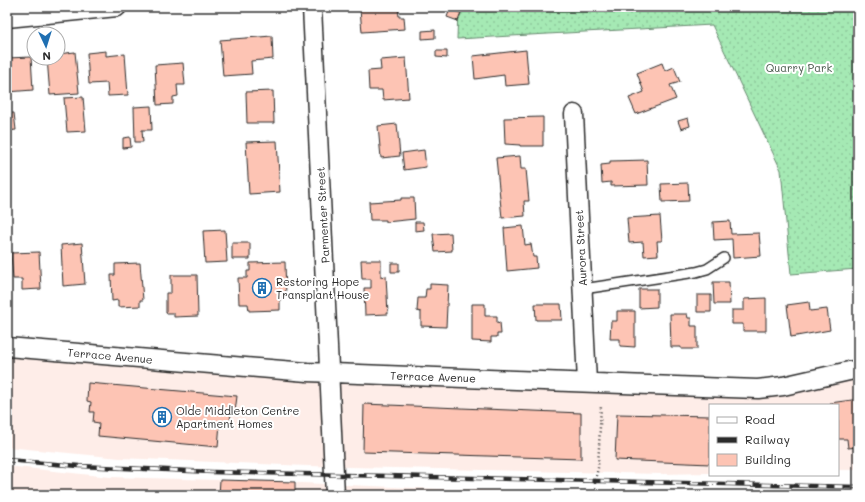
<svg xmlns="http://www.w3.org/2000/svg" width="865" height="502" viewBox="0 0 865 502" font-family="Mali,sans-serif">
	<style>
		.built { fill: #feede8 }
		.grass { fill: url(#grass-dots); stroke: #688a70 }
		.building { fill: #fdc4b4; stroke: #2b2b2b }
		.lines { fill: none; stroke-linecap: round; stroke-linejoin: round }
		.service-casing { stroke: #2b2b2b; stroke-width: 12 }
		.minor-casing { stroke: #2b2b2b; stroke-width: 21 }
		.path { stroke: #2b2b2b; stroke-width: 2.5; stroke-dasharray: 1 3; stroke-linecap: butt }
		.service { stroke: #fff; stroke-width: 9 }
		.minor { stroke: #fff; stroke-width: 18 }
		.rail-casing { stroke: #2b2b2b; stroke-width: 4.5 }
		.rail { stroke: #fff; stroke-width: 3; stroke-dasharray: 9; stroke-linecap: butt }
		.labels { text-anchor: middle; stroke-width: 4; stroke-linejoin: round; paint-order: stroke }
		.park-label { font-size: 11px; fill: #4a5a4d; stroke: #fff }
		.street-label { font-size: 11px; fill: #2b2b2b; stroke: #fff }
		.poi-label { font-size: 11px; fill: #2b2b2b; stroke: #fff; text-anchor: start }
	</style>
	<defs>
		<pattern id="grass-dots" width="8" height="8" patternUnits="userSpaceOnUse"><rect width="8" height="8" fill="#a5e9b4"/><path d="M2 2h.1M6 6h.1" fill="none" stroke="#8ec89b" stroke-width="1.8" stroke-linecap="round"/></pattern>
	</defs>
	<rect width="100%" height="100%" fill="#fff"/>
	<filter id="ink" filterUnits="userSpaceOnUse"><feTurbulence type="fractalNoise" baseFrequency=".025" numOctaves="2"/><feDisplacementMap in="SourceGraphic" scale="8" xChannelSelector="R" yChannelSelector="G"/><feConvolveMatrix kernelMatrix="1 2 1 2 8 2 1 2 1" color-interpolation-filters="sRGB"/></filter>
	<g filter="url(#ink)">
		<path class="built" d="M7,347L729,388L858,369V470H838V405H710V473L662,474L307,466L120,458L7,447Z
			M7,466L110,477L256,481L440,489L690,495H7Z"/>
		<path class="grass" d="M458,7H858V269L791,274L781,170L712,25L457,39Z"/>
		<path class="building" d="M365,7H398L399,17H404L405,29L362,32L360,9H365Z
			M450,9L461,13L458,21L447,17Z
			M435,30V38L422,39V31Z
			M272,36L273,59L251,61L252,74L223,76L220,40Z
			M526,50L529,84L505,86L504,75L475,79L473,56Z
			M106,51V56L125,54L128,95L108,96L107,83L89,84L87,53Z
			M436,51H447V58L436,57Z
			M75,52L79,93L50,95L47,58H58V54Z
			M31,57L33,90L7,92V58Z
			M406,58L409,98L383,100L382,90H369L368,71L381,70L380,60Z
			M183,63L185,85H177L178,96L173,97V104L157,105L155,65Z
			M662,63L665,71L674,67L680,82L670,85L676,99L636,114L629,98L644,92L637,73Z
			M273,91L274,123H247L246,92Z
			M83,97L86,131L67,132L64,98Z
			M151,106L152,130H142L143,142H135L134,107Z
			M7,113H14L16,130L7,131Z
			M543,117V146H520V145L505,144L504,118Z
			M688,118L690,126L681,129L678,121Z
			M397,124L400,156L381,158L378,126Z
			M130,137L131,147L123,148V138Z
			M277,141L280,192L249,194L246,142Z
			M424,150L426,167L404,170L402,153Z
			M520,156L521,169H526L529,201H524L525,216L502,218L496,158Z
			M647,160L648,185L611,186V182L602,183L601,165L610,164V161Z
			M688,183L689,201L662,202L661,184Z
			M401,198H414L415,219L386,222V220H370L369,202L401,200Z
			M660,216L662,241H657L658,255L644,256L643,242L629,243L627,218Z
			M730,221L731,234L759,233L761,256L733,258L732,239L714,240L713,222Z
			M415,222H423L424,230L415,231Z
			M523,226L525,245L531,244L533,257H536L537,268L507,271L504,228Z
			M225,230L227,262L205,263L203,231Z
			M451,233L452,251L435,252L433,234Z
			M82,243L85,284L63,286L61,245Z
			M232,243H250V259H232Z
			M39,252L41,289L22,290V279H13L11,253Z
			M361,260H381V277L386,276L388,314L365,315L364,288H371V279H362Z
			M285,262L286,297H280V310L249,311L248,304H239L238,278H247V271H250V263Z
			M140,263L143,300H140V306L118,307V300L112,301L111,275H115V264Z
			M391,263H399V272H391Z
			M171,275H197L198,316L174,317V313H166V293H171Z
			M713,282H729L730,304H714Z
			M430,284L448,285L446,327L421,326V312L417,311L418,298H425L426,289H430Z
			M639,289H657V307L639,308Z
			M697,295H711V312H697Z
			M766,298V331H743V324H732V310H744V299Z
			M809,302L810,311L827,309L830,330L791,337L787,305Z
			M472,304H485V316H497V323L500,322L501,334H497V337H491V342L472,341Z
			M535,304H561L562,320H536Z
			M617,311H635V347L620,346V339H610L611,321H617Z
			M670,314H687L688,318H691V326H697V349H681V347H671Z
			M88,383L237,396L235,412H231L230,423H220L218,447L98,436L99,423L93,422L94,412H90L91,402L87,401Z
			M852,400H858V447L848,448L847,439H838V405H831L830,403Z
			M364,404L581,413V459L363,452Z
			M617,414L710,416V464L615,460Z
			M220,480L295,482V495H219Z"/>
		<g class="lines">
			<defs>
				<path id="service" d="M583,289L696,272L707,269L724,258"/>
				<path id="minor" d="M312,7L335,495
					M7,18L117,7
					M574,114L587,382
					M7,347L307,372L729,388L758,389L783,386L858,369"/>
			</defs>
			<use href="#service" class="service-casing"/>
			<use href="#minor" class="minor-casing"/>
			<path class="path" d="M598,495L595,491V481L598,468L601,405"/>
			<use href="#service" class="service"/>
			<use href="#minor" class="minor"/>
			<defs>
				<path id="rail" d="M7,460L79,466L212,472L858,487"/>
			</defs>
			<use href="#rail" class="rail-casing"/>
			<use href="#rail" class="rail"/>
		</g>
	</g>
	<defs>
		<symbol id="building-ring" viewBox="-11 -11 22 22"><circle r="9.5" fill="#fff" stroke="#1f6fb2" stroke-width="1.5"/><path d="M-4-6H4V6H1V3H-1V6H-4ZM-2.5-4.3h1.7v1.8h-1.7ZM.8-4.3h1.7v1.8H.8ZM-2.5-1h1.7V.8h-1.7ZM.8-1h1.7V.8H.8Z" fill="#1f6fb2"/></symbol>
	</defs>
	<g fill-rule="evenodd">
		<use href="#building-ring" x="251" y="277" width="22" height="22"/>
		<use href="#building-ring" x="151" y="406" width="22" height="22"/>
	</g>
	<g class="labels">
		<g class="park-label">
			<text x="799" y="72">Quarry Park</text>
		</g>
		<g class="street-label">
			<text transform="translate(323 215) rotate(-93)" y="4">Parmenter Street</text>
			<text transform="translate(581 248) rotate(-93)" y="4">Aurora Street</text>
			<text transform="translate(110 356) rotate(5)" y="4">Terrace Avenue</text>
			<text transform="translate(433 377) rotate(2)" y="4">Terrace Avenue</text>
		</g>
		<g class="poi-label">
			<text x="276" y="286">Restoring Hope<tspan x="276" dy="13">Transplant House</tspan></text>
			<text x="176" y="415">Olde Middleton Centre<tspan x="176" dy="13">Apartment Homes</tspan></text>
		</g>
	</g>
	<rect width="865" height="502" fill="none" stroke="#fff" stroke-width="24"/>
	<rect x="12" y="12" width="841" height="478" fill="none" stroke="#2b2b2b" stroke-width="1.5" filter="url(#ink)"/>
	<rect x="709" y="404" width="130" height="72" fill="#ffffff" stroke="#aaaaaa"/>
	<rect x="717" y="417" width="20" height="6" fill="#ffffff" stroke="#aaaaaa"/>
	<text x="745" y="424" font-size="12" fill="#2b2b2b">Road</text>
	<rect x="717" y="437" width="20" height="6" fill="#2b2b2b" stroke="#aaaaaa"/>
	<text x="745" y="444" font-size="12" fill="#2b2b2b">Railway</text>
	<rect x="717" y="454" width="20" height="12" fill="#fdc4b4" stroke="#aaaaaa"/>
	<text x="745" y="464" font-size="12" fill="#2b2b2b">Building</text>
	<g transform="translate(46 46) rotate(176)"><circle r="19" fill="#ffffff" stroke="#aaaaaa"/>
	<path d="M0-3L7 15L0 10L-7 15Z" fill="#1f6fb2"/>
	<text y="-6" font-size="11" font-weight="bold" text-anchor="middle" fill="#2b2b2b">N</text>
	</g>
</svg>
